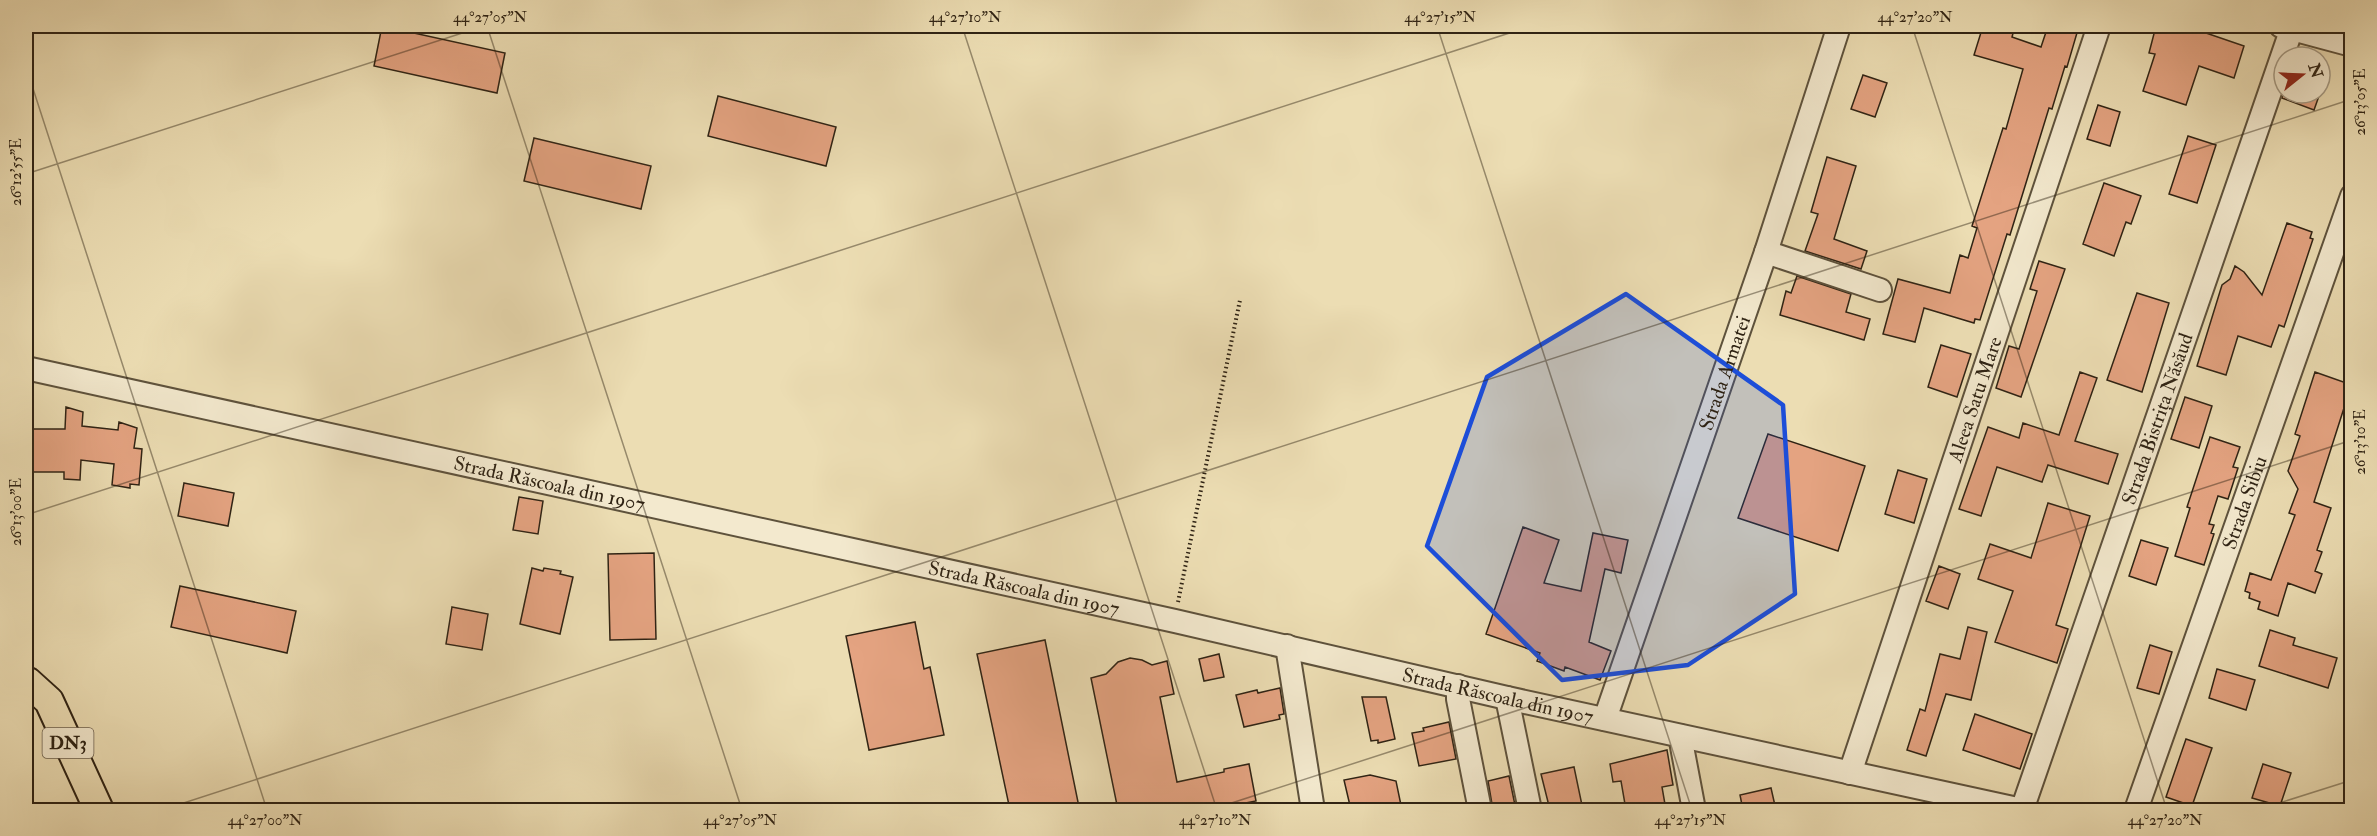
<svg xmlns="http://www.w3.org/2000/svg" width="2377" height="836" viewBox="0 0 2377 836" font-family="'IM FELL Double Pica',serif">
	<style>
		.building { fill: #e4a381; stroke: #2f2314; stroke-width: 1.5 }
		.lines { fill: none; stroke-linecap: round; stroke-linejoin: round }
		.minor-casing { stroke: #5e523c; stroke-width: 26 }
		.major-casing { stroke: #2f2314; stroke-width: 32 }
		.path { stroke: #2f2314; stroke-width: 4; stroke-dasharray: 1.5 3; stroke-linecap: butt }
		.minor { stroke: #f3e9ce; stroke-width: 22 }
		.major { stroke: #ecddb3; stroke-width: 28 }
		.marked { fill: #1d4ed8; fill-opacity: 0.2; stroke: #1d4ed8; stroke-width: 4.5; stroke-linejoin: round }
		.ticks { fill: none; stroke: #2f2314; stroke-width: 1.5; stroke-opacity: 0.45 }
		.labels { text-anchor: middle; stroke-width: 5; stroke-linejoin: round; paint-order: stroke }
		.shield { fill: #f3e9ce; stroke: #6a5e4c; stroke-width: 1.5 }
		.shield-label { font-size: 18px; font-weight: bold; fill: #2f2314 }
		.street-label { font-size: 20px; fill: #2f2314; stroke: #f3e9ce }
		.neatline { fill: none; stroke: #2f2314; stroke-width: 2 }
		.ticks-label { font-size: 15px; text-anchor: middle; fill: #2f2314 }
	</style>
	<rect width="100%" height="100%" fill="#ecddb3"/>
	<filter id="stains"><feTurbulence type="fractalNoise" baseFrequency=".00333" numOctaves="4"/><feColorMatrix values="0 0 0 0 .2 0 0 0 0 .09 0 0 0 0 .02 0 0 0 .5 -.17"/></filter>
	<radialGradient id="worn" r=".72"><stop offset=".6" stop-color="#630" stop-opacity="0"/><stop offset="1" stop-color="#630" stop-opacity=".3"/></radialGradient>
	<path class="building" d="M382,26L505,53L497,93L374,66Z
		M1983,26H2015L2012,37L2041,47L2048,26H2079L2067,67L2065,66L2052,109L2049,108L2010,235L2007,234L1980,320L1975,319L1974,323L1924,308L1915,342L1883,334L1898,279L1950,293L1960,255L1968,258L1977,228L1972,226L2003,128L2006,129L2023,69L1974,55Z
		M2156,26H2190L2207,30L2206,33L2244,46L2234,78L2199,66L2186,105L2143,91L2155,54L2149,53Z
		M1863,75L1887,83L1875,117L1851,109Z
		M2284,93H2320L2314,110L2282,98Z
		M718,96L836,127L826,166L708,136Z
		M2098,105L2120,112L2110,146L2087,139Z
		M2188,136L2216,145L2197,203L2169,194Z
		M534,138L651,166L641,209L524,181Z
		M1827,157L1856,166L1834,239L1867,251L1861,269L1805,251L1818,214L1811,212Z
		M2104,183L2141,196L2131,224L2126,222L2114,256L2083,244Z
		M2287,223L2312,232L2310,238L2313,239L2284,327L2279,325L2271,347L2238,336L2226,375L2197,366L2222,285L2230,279L2235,266L2244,272L2262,295Z
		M2039,261L2065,269L2021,397L1996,388L2009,346L2019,349L2037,291L2030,289Z
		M1797,276L1851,294L1846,312L1870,319L1864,340L1780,315L1786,291L1791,293Z
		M2137,293L2169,303L2142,392L2107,380Z
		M1941,345L1971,354L1957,397L1928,387Z
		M2080,372L2097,378L2075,441L2118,454L2108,484L2048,465L2042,482L1997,467L1981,516L1959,509L1988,427L2019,438L2023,423L2059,435Z
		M2315,372L2352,385V410L2344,408L2314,502L2331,508L2317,550L2322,552L2315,571L2322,574L2315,593L2288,583L2278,616L2258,609L2260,602L2249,598L2250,593L2245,591L2250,573L2271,580L2295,515L2289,513L2298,489L2288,471L2300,436L2295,434Z
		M2185,397L2212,406L2199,448L2171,439Z
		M66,407L83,412L82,426L118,430L119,422L137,428L134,448L142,449L139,485L130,484V488L112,485L114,464L81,460L80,480L64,479V472H28V429H65Z
		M1768,434L1865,466L1838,551L1738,518Z
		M2210,437L2240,447L2233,467L2238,468L2228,499L2218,496L2209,524L2214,525L2211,533L2214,534L2204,565L2175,556L2190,508L2187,507Z
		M1898,470L1927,479L1914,523L1885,514Z
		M184,483L234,493L228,526L178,516Z
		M519,497L543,501L538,534L513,530Z
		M2048,503L2090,516L2056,625L2068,629L2057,663L1995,642L2013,591L1978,579L1990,544L2031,558Z
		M1523,527L1559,540L1544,583L1581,591L1593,533L1628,540L1621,573L1605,569L1589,642L1611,651L1600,680L1565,667L1564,671L1537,661L1540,653L1486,634Z
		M2141,540L2168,548L2156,585L2129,576Z
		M654,553L656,639L610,640L608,554Z
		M1939,566L1960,574L1948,609L1926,601Z
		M532,568L543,571L544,568L561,571L560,574L573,577L560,634L520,624Z
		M180,586L296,611L287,653L171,627Z
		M452,607L488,614L482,650L446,644Z
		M915,622L924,669L930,667L944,735L869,750L846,636Z
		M1968,627L1987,632L1971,700L1946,694L1926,756L1907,750L1920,709L1925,711L1940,654L1960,659Z
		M2270,630L2295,638L2293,645L2337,658L2328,688L2259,666Z
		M1045,640L1079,807L1064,810H1010L977,654Z
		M2150,645L2172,652L2159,694L2137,688Z
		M1219,654L1224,677L1204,681L1199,659Z
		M1130,658L1142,660L1152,665L1167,661L1174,694L1160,697L1177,782L1224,772V769L1249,764L1256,801L1220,808V805L1193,810H1118L1091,678L1106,674L1118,662Z
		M2217,669L2255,680L2246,710L2209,698Z
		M1280,688L1284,714L1279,715L1280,719L1244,727L1236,695L1257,690L1258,693Z
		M1362,697H1386L1395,739L1378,743V740L1371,741Z
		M1975,714L2032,734L2020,769L1963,750Z
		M1449,722L1456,759L1419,766L1412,733L1424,731L1423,728Z
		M2186,739L2212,748L2192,806L2166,797Z
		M1667,750L1673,785L1662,787L1666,810H1626L1621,781L1613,782L1610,764Z
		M2263,764L2291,773L2280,806L2252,798Z
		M1574,767L1583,810H1550L1541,774Z
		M1370,775L1396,781L1402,810H1351L1344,780Z
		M1509,776L1516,810H1493L1488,781Z
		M1771,788L1776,810H1743L1740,795Z"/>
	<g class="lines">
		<defs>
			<g id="minor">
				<path d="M2281,26L2352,45"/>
				<path d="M1766,252L1880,290"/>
				<path id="s1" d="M26,368L1175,621L1507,698L2022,810"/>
				<path d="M1287,646L1313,810"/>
				<path d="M1458,686V699L1480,810"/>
				<path d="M1507,698L1530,810"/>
				<path id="s2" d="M1605,719L1766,252L1839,26"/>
				<path d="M1680,736L1694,810"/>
				<path id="s3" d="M1850,773L2099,26"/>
				<path id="s4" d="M2022,810L2292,28"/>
				<path id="s5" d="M2136,810L2352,196"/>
			</g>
			<path id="major" d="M28,682L49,701L99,810"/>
		</defs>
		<use href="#minor" class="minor-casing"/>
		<use href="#major" class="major-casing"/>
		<path class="path" d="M1178,602L1240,300"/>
		<use href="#minor" class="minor"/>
		<use href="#major" class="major"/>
	</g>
	<path class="marked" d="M1626,294L1783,405L1795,594L1688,665L1562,680L1427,546L1487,377Z"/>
	<path class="ticks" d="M487,26L742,810M962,26L1217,810M1437,26L1692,810M1912,26L2167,810M26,67L267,810M26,174L484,26M26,515L1531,26M162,810L2352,99M1210,810L2352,440M2257,810L2352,780"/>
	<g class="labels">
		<rect class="shield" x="42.5" y="728" width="51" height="30" rx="4.5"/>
		<g class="shield-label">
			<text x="68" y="749">DN3</text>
		</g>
		<g class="street-label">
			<text dy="7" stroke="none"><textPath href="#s2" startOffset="366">Strada Armatei</textPath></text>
			<text dy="7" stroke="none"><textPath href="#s3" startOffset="394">Aleea Satu Mare</textPath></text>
			<text dy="7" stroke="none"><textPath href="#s4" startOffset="414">Strada Bistrița Năsăud</textPath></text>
			<text dy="7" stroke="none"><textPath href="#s1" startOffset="536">Strada Răscoala din 1907</textPath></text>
			<text dy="7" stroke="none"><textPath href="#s5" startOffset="326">Strada Sibiu</textPath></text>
			<text dy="7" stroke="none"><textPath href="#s1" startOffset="1022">Strada Răscoala din 1907</textPath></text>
			<text dy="7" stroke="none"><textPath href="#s1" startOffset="1508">Strada Răscoala din 1907</textPath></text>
		</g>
	</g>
	<rect width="2377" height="836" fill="none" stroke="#ecddb3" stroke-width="66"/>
	<g transform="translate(2302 75) rotate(72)"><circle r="28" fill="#f3e9ce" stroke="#a59a84" stroke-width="1.5"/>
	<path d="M0-4.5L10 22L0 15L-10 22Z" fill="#8f2418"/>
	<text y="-9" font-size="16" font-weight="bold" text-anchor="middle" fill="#2f2314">N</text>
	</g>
	<rect x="33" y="33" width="2311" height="770" class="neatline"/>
	<g class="ticks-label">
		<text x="490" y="22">44°27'05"N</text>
		<text x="965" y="22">44°27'10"N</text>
		<text x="1440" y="22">44°27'15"N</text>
		<text x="1915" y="22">44°27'20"N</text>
		<text transform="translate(2360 102) rotate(-90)" y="5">26°13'05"E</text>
		<text transform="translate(16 172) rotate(-90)" y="5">26°12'55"E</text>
		<text transform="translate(2360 442) rotate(-90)" y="5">26°13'10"E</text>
		<text transform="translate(16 512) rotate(-90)" y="5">26°13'00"E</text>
		<text x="265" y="825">44°27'00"N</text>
		<text x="740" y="825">44°27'05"N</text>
		<text x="1215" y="825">44°27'10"N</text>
		<text x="1690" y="825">44°27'15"N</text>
		<text x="2165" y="825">44°27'20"N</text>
	</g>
	<rect width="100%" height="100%" filter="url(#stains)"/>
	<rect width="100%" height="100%" fill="url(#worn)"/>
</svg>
